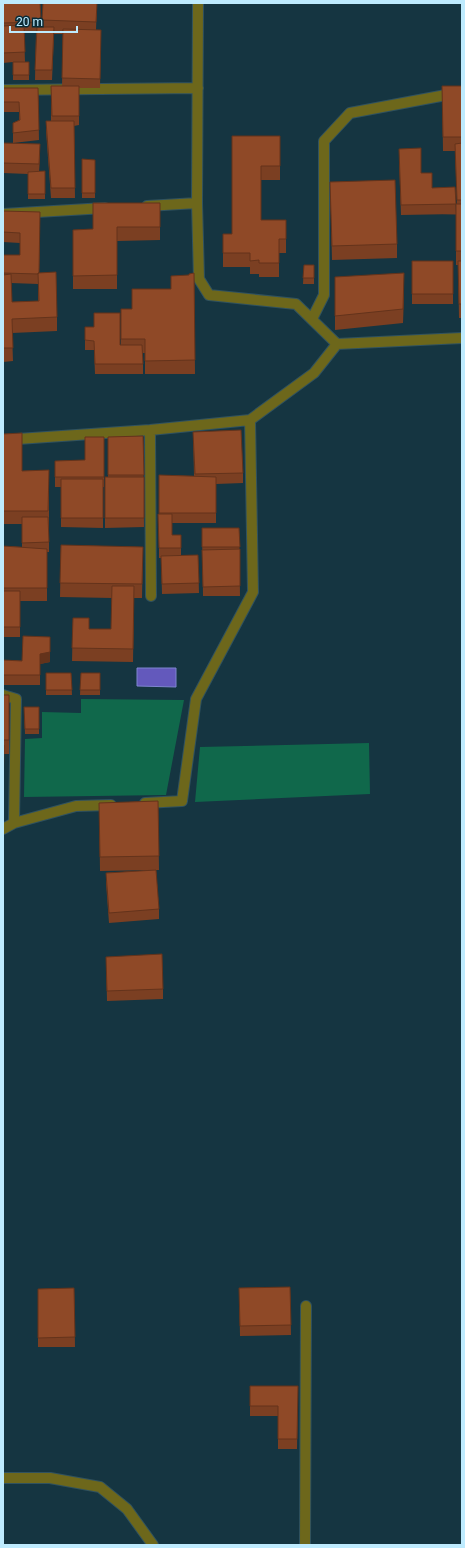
<svg xmlns="http://www.w3.org/2000/svg" width="465" height="1548" viewBox="0 0 465 1548" font-family="Roboto,sans-serif">
	<style>
		.green { fill: #10684b }
		.water { fill: #6359bc; stroke: #7e85d0 }
		.lines { fill: none; stroke-linecap: round; stroke-linejoin: round }
		.minor-casing { stroke: #30525f; stroke-width: 12 }
		.minor { stroke: #6d671b; stroke-width: 10 }
		.wall { fill: #7b3f22; fill-rule: evenodd }
		.shaded-wall { fill: #64331b }
		.building { fill: #8f4927; stroke: #64331b }
	</style>
	<rect width="100%" height="100%" fill="#153541"/>
	<path class="green" d="M81,699L184,700L166,795L24,797L25,739L42,738V712L81,713Z
		M369,743L370,794L195,802L200,747Z"/>
	<path class="water" d="M137,668H176V687L137,686Z"/>
	<g class="lines">
		<defs>
			<path id="minor" d="M198,3L197,203L199,279L209,295L296,304L337,344L462,338
				M3,90L198,88
				M147,206L197,203
				M3,214L105,208
				M312,319L324,295V141L350,113L462,92
				M150,430L151,596
				M3,440L150,430L250,420L314,373L337,344
				M3,695L16,699L14,823
				M145,803L182,801L196,699L253,592L250,420
				M3,829L14,823L76,806L111,805
				M3,1478H50L100,1487L127,1509L153,1545
				M305,1545L306,1306"/>
		</defs>
		<use href="#minor" class="minor-casing"/>
		<use href="#minor" class="minor"/>
	</g>
	<path class="wall" d="M3,3L41,22V27H42V20L97,3L96,30H101L100,88H79V125L74,126L75,198H51L46,131V121H51V86H62L63,34H54L52,80H35L36,32H24L25,62H29V80H13V62L3,63Z
		M442,86H462V318H459L458,265H456V204H457L455,151H443Z
		M3,88H38L39,140L13,143V123L19,120V112H3Z
		M232,136H280V180H261V220H286V253H279V277H259V274H250V267H223V234H232Z
		M3,143L40,154L39,171H45V199H28V174L3,173Z
		M82,159L95,160V198H82Z
		M399,159L421,173L432,188L455,187L456,214L401,215Z
		M330,182L397,244V258L332,260Z
		M160,203V240L117,241V289H73V230L93,229Z
		M3,211L40,212L39,273L57,317V331L12,333L13,361L3,362V255H20V243L3,242ZM11,283L38,284V301L12,302Z
		M412,261H453V304H412Z
		M304,265H314V284H303Z
		M194,273L195,374H145V353H143V374H95L94,350H85V327L121,345V309H132L171,289L189,275Z
		M335,277L404,287L403,323L335,330Z
		M193,432L243,473V483L216,484V523H172V535H181V555H198L199,593L162,594L161,558H159V475L194,476Z
		M3,434L22,471L49,470V552H47V601H20V637H3V546L22,547V524H3Z
		M143,436L144,527L105,528V477H108V437Z
		M104,437V487H103V528L61,527V487H55V461L85,460Z
		M202,528H239L240,596H203Z
		M61,545L143,547L142,598H134L133,662L72,661L73,618L89,629H111L112,598L60,597Z
		M3,660L50,662L40,664V685H3Z
		M46,673H71L72,695H46Z
		M81,673H100V695H80Z
		M3,695H9V754H4L3,807Z
		M24,707H39V734H25Z
		M158,801L159,870H156L159,909V919L109,923L106,883V873L155,870L100,871L99,803Z
		M106,957L163,989V999L107,1001Z
		M290,1287L291,1335L240,1336L239,1288Z
		M74,1288L75,1347H38V1289Z
		M250,1386H298L297,1449H278V1416H250Z"/>
	<path class="shaded-wall" d="M40,144V154L39,174V164Z
		M404,273V287L403,323V309Z
		M50,637V662L40,664V685V654Z"/>
	<path class="building" d="M3,3H40L41,22L3,23Z
		M43,3H97L96,22L42,20Z
		M24,25L25,52L3,53V26Z
		M37,27H54L52,70H35Z
		M63,29L101,30L100,79L62,78Z
		M13,62H29V75H13Z
		M51,86H79V116H52Z
		M442,86H462V137H443Z
		M3,88H38L39,130L13,133V123L20,120L19,102H3Z
		M46,121H74L75,188H51Z
		M232,136H280V166H261V220H286V239H279V263H259V260L250,261V253H223V234H232Z
		M3,143L40,144L39,164L3,163Z
		M462,143V200H457L455,144Z
		M421,148V173H432V188L455,187L456,204L401,205L399,149Z
		M82,159L95,160V193H82Z
		M45,171V194H28V172Z
		M395,180L397,244L332,246L330,182Z
		M93,203H160V227H117V275L73,276V230L93,229Z
		M456,204H462V251H456Z
		M3,211L40,212L39,273H38V274L3,273V255H20V233L3,232Z
		M412,261H453V294H412Z
		M458,261H462V304H459Z
		M304,265H314V278H303Z
		M56,272L57,317L12,319L13,348H3V275L11,274L12,302L39,301L38,273Z
		M194,273L195,360L145,361V339H121V309H132V289H171V276L189,275V274Z
		M404,273L403,309L335,316V277Z
		M94,313H120V345H142L143,364H95L94,341L85,340V327H94Z
		M241,430L243,473L195,474L193,432Z
		M22,433V471L49,470L48,511H3V434Z
		M143,436L144,475H108V437Z
		M85,437H104V477H55V461L85,460Z
		M159,475L216,477V513H159Z
		M105,477H144V518H105Z
		M61,479H103V518H61Z
		M158,514H172V535H181V548H159Z
		M22,517H48L49,542L22,543Z
		M202,528H239L240,547H202Z
		M61,545L143,547L142,584L60,583Z
		M3,546L47,549V588H3Z
		M240,549V586L203,587L202,550Z
		M198,555L199,583L162,584L161,556Z
		M112,586H134L133,649L72,648L73,618H89V629H111Z
		M3,591H20V627H3Z
		M23,636L50,637V652L40,654V675H3V660L22,661Z
		M46,673H71L72,690H46Z
		M81,673H100V690H80Z
		M3,695H9V740H3Z
		M24,707H39V729H25Z
		M3,745H4L3,793Z
		M158,801L159,856L100,857L99,803Z
		M156,870L159,909L109,913L106,873Z
		M162,954L163,989L107,991L106,957Z
		M290,1287L291,1325L240,1326L239,1288Z
		M74,1288L75,1337L38,1338V1289Z
		M250,1386H298L297,1439H278V1406H250Z"/>
	<rect width="465" height="1548" fill="none" stroke="#beebfe" stroke-width="8"/>
	<path d="M10 26v6h67v-6" fill="none" stroke="#beebfe" stroke-width="2"/>
	<text x="16" y="26" font-size="12" fill="#beebfe" stroke="#0a2b36" stroke-width="3" paint-order="stroke">20 m</text>
</svg>
